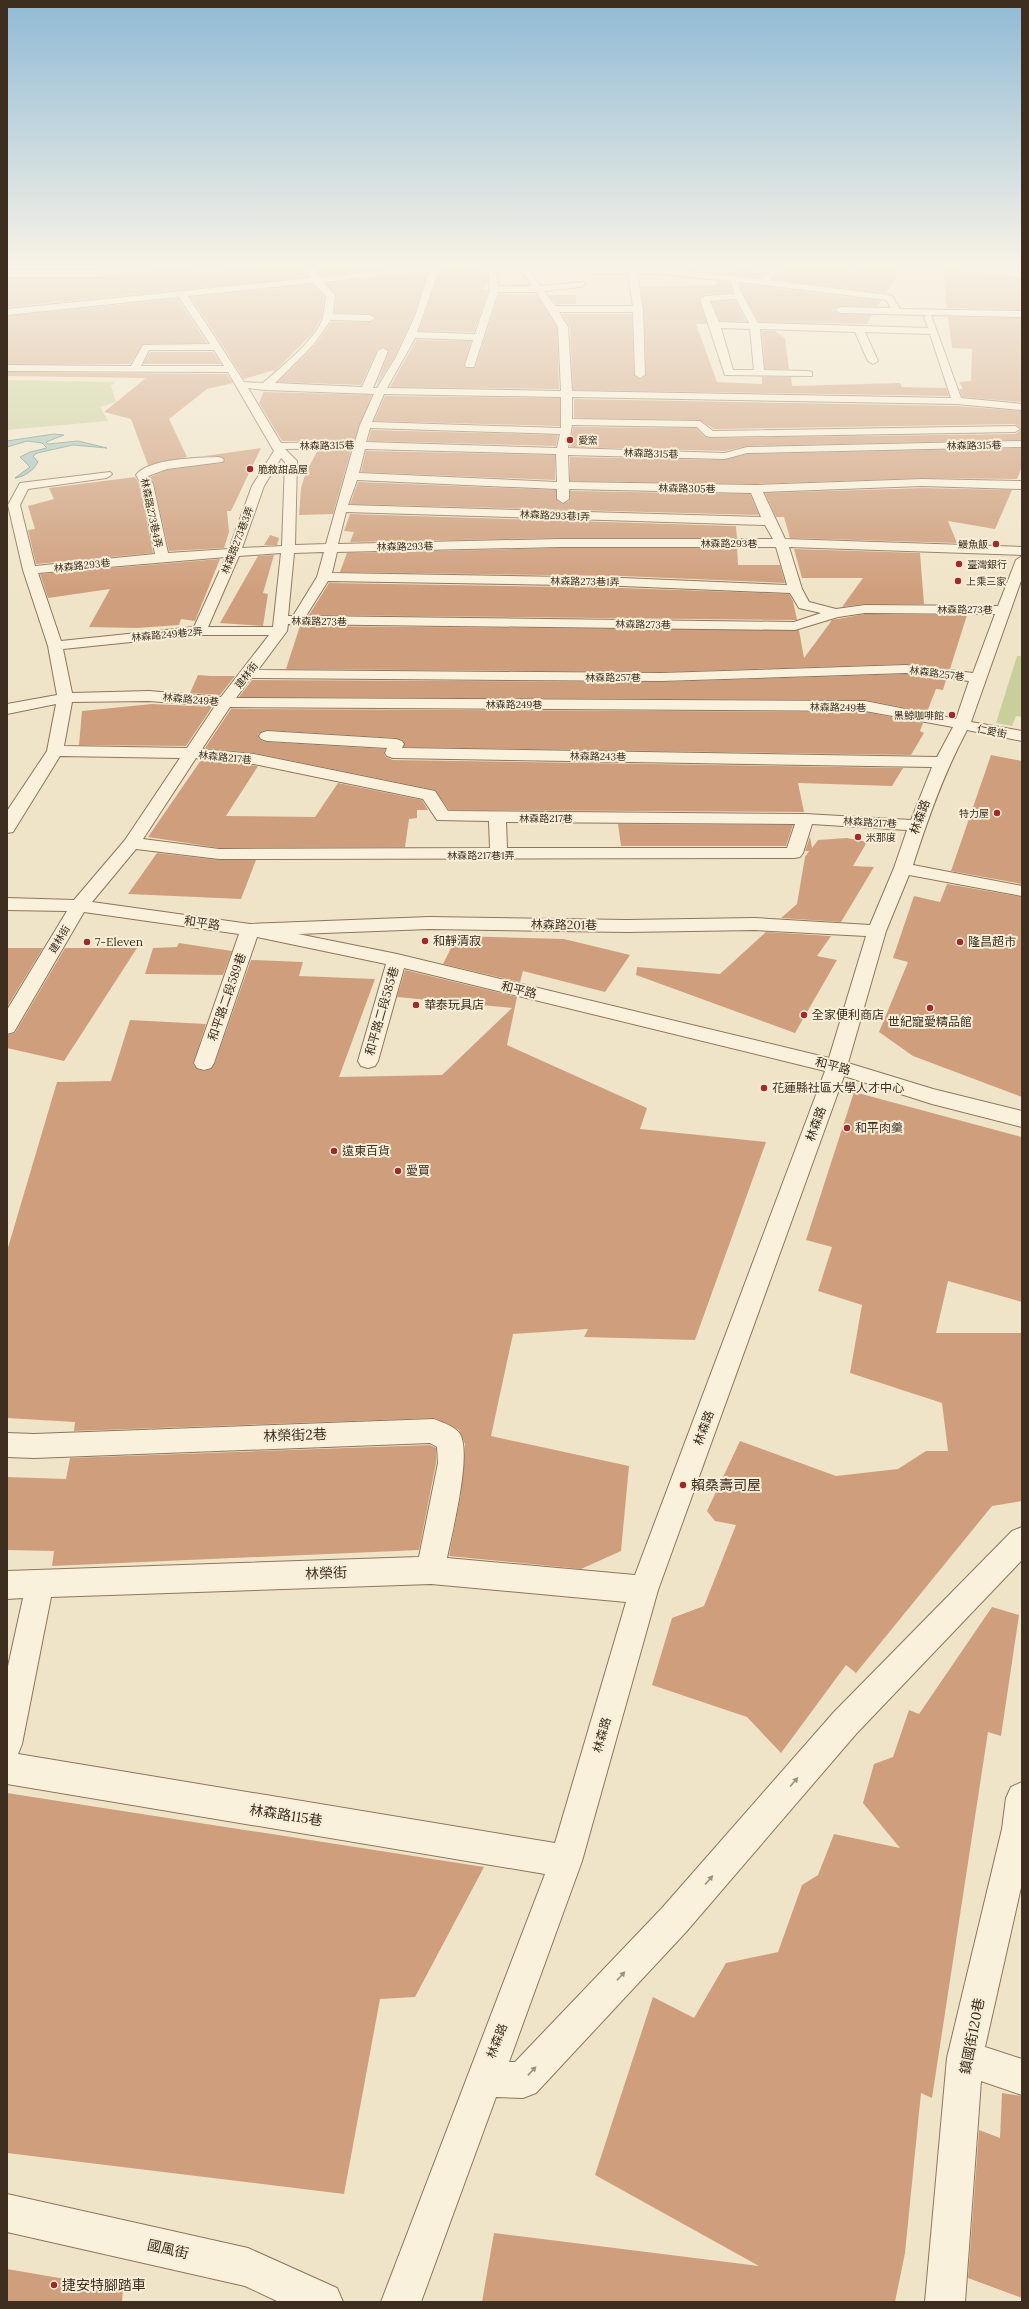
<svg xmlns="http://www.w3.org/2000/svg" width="1029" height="2309" viewBox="0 0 1029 2309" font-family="Lora,'Noto Sans TC',serif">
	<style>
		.green { fill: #c9cf9b }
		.water { fill: #a9c4bc; stroke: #6f938a }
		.building { fill: #cf9f7d }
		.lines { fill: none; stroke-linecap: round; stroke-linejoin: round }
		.minor-casing { stroke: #8d765c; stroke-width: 2 }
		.minor { fill: #faf1dc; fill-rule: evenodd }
		.oneway { fill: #9c907e }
		.poi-dot { fill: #9e2a2b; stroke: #f7eed8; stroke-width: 1.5 }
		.labels { text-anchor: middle; stroke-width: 4; stroke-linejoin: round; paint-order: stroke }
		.far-poi-label { font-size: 10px; fill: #3d2e20; stroke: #f7eed8; text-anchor: start }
		.far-street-label { font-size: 10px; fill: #3d2e20; stroke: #f7eed8 }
		.street-label { font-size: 12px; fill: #3d2e20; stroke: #f7eed8 }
		.poi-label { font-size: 12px; fill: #3d2e20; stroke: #f7eed8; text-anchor: start }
		.near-street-label { font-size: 14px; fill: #3d2e20; stroke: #f7eed8 }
		.near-poi-label { font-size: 14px; fill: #3d2e20; stroke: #f7eed8; text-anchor: start }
	</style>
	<rect width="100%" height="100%" fill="#f0e4c8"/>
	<path class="green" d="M7,380L115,382L111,386L116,402L100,407L108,421L7,430Z
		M1017,656H1022V717L1016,716L1012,726L996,723Z"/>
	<path class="water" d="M54,434L64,435L46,442L48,444L78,441L107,448L73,445L37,453L33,456L38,462C34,470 24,477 15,478L30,467L20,457L30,452L47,448L42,443L27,441L7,447V441Z"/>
	<path class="building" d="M7,268H99L100,270H7Z
		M174,268H193L196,272L252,268H308V277L7,307V278H100L130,272Z
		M317,268H398L320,275Z
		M441,268H478V271H487L488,279L482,290H488L474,332L419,331Z
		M735,268L768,272L761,277L727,274Z
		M786,268H829L858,271L860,268H901L886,293L774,279Z
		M943,268L1022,277V310L947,308Z
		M427,273L414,315L395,356L376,386L389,352L384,347L377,350L361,385L278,382L314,346L332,322H370L376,319L370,314L335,313L336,295L326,283Z
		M719,281L730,282L732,293L705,294L699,298L707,324H696L717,382L762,384V377H791L792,386L900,383L902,387L946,388L949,396L573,390L570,327L562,314H632L634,375L641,379L646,375L644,309L641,287L715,285Z
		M741,284L881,301L878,306H840L834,309L840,314L872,315L867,324L759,322L741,290Z
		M312,285L324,296L322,317L312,334L273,373L274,370L244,379L191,297Z
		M499,294L536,295L557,327L559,389L390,387L416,340L471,341L464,366L466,368H475Z
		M549,295H576V304H557Z
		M178,299L207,343L143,344L130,364H7V316Z
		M735,301L746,321H720L712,302Z
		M948,317L1022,318V402L962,397L959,389H963L959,382L971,381L972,349L952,348Z
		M762,331H775L785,338L789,369H765Z
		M150,352H213L221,364H143Z
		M7,372L227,374L233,383L207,389L169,419L187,457L148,465L131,419L104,412L146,378L7,376Z
		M264,391L265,392L372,395L354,441H282L259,403Z
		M385,396L560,398V426L374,421Z
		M574,399L957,406L1022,411V440L747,446L725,451L570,447L573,427L696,428L705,437L710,438L1015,434L1021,430L1015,424L714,429L700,420L574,418Z
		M371,430L558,435L556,446L368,441Z
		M261,448L231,511H227L229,532L224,548L169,551L154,484L150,477L167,470L222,463L226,460L218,456H205Z
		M1022,448V467L1017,479L922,478L756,484L570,481V457L725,460L747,454Z
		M318,450H351L333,514L299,515L301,488L306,472Z
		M366,451L555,455V480L361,472Z
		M135,477L140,485L153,553L36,564L28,530L35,529L28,506L54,499L49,488Z
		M358,482L556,490V499L562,504L570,500V491L750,494L759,515L350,504Z
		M922,488L1012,490L995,529L948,521L957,543L790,538L784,517H776L765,493Z
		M350,514L736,526L737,538H559L350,542L354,532L344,531Z
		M270,535L279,538L277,545H264Z
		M559,548H737L738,565H780L785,583L622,576L340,572L347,553Z
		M794,549L920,553L924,604H865L842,607L863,578H802Z
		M274,555L263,593L268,594L263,626L220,623L258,556Z
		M220,559L195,621L181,619L179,625L137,628L89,627L110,589L48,598L40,574Z
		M329,583L622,588L789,594L793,601L797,620L309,615Z
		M865,614L967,615L950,669L906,664L661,672L286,669L300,626L799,630L804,658L832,620Z
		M906,674L946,680L943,690L936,689L927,712L865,700L239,697L252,680L661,682Z
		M198,675L211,676H235L220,695L190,693Z
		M152,704L212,707L186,746L79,745L82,711Z
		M231,709L865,712L923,723L920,731L924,733L911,755L404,747L403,740L396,738L267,730L261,732L258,735L260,740L267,742L385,749L384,754L386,757L393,760L903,768L892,786L798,783L804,812L449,810L435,790L254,753L205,748Z
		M991,755L1022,761V884L951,871Z
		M201,760L258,766L226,816L315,817L338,783L422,800L428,810H417V818L409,819L405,847L219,848L148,837Z
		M618,824L793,825L786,846H621Z
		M810,837L812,848L818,840L847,838L867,842L853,866L874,867L841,922L781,918L797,904L805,857L809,851H805Z
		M157,853L219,860H256L241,899L128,894Z
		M947,884L1022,897V1097L913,1056L879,1032L908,962L893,958L914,896L940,902Z
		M766,932L831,936L817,956L837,960L795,1033L636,975L637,967L720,974Z
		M457,936L564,939L630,955L605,992L523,971L520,982L443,964Z
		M179,943L232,951L223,975L145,974L153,948L177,947Z
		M7,948H43L7,1007Z
		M65,948H137L64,1061L7,1048V1035L15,1033Z
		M251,960L303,962L299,976L375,979L339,1077L442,1075L512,1008L397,997L405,970L517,997L507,1045L647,1108L640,1129L766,1142L695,1340L584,1337L588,1329L513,1334L491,1436L629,1466L621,1551L581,1569L449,1556L461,1494L465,1444L459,1430L435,1418L74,1431L75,1422L7,1418V1251L57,1082L111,1081L130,1020L206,1024L193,1064L197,1069L204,1071L211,1069L215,1063Z
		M854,1092L1022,1137V1302L948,1281L936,1333H1022V1501L992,1506L856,1673L846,1665L781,1753L747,1717L652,1685L672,1618L704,1606L736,1525L715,1521L707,1511L740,1441L836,1476L898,1469L926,1451H948L942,1403L850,1373L862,1305L818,1291L832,1247L806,1240Z
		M430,1445L436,1448V1463L419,1550L52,1566L54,1551L7,1550V1477L66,1479L70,1458Z
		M992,1607L1019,1615L1001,1736L988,1732L932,2098L921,2093L905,2253L895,2302H482L494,2233L759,2266L595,2175L653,1997L694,2018L726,1963L778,1952L802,1885L818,1875L834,1834L900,1848L863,1803L874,1764L893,1757L909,1710L919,1714Z
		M7,1793L484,1867L415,1997L380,1999L344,2194L7,2153Z
		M1002,2093L1022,2096V2298L968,2278L979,2130L1000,2138Z
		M7,2269L123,2289L122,2302H7Z"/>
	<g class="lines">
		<defs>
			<path id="minor" d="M121,268H139L100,277H7V271H100Z
				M310,268H315L319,277L412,268H440L417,332L475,334L490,289L488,268H496L498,286H532L519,268H527L541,286L584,282L585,284L581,287L544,291L556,306H633L628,274H593L583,268H659L761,279L775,268H784L770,280L889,295L892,296L900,309L1022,311V317L931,315L961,398L1022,404V410L957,404L572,397V419L700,421L713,431L1015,426L1020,429L1015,432L710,437L706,436L697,427L572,425L568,448L725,453L747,447L1022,441V447L747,453L725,459L568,455L569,482L756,485L922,479L1022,481V489L922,486L763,492L785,539L1022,547V555L789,547L802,589L809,602L836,609L865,605L998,606L1016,560L1022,556V578L971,722L1022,731V741L967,730C944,773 928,818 913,865L1022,886V896L909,875L886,931L848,1063L933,1089L1022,1111V1127L932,1104L844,1076L658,1590L582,1861L509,2062H515L662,1908L834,1712L1012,1531L1022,1527V1560L856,1734L686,1932L536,2093L523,2098L496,2097L421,2302H381L545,1874L7,1784V1671L23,1598L7,1599V1571L419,1557L438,1463L437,1447L430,1443L34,1458L7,1457V1433L34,1434L434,1419C442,1422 456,1427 460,1434C472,1454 452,1533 447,1558L635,1575L825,1071L404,968L378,1061L375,1066L368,1068L361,1066L358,1061L386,964L257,937L214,1063L211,1068L204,1070L197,1068L194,1063L239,934L84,912L14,1032L7,1034V1010L67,911L7,910V898L74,900L125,840L180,758L60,756L13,832L7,833V811L47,751L56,704L7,714V704L57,695L48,646L23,570L8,505L20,483L110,472L112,474L110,476L106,478L28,489L20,505L35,566L155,554L141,484L136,475C149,458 198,458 218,457L222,458L224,460L222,462L167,469L148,476L153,484L168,553L229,549L252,486L274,451L228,372L7,371V365L131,366L143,345L210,344L179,297L7,315V309L310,278L308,270ZM429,271L415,316L396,357L377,388H373L388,351L383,348L378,351L362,387L275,383L313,345L331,320L370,321L375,318L370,315L333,314L335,295L323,282ZM637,274H659L731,281L734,294L705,296L700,299L725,375L812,376V372L808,371L764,370L760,329L855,332L868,361L873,364L878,361L865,332L930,334L951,398L572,391L568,327L559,312H633L635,375L640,378L645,375L643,309ZM739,282L886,300L891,308L840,307L835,310L840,313L927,315L924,317L928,328L758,323L740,290ZM313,283L326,296C324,303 325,310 323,317C317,339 280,368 263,383L244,382L188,296ZM498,292H536L558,327L561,391L387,388L415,338L473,340L465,365L466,367H474ZM736,299L749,323L719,322L710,301ZM721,328L750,329L754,370H733ZM149,350H214L224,366H141ZM248,388L265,390L374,394L360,425L355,442L281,443ZM384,394L561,397V428L372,422ZM370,428L560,434L557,448L366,442ZM353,448L326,544L295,545L297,461L285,449ZM365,449L556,454L557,482L359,473ZM281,458L285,462L282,546L242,548L264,486ZM357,480L557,489V499L563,503L569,499V489L751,493L761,517L348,505ZM346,512L765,525L773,539H559L338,544ZM559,547H776L787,585L622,578L332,573L337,552ZM324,552L317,577L293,616H288L294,553ZM281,553L273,627H208L239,556ZM226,557L194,627L61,641L38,573ZM328,581L622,586L790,593L799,608L821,613L794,622L306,616ZM865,613L995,614L973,673L906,665L661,673L258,670L287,631L288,624L795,630L838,617ZM199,635H269L221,697L149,691L72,693L63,649ZM906,673L969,681L956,719L865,701L236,698L251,678L661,681ZM149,701L215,706L187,748L64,746L72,702ZM230,707L865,711L953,727L937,757L402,748L404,744L402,741L396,739L267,731L261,733L259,736L261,739L267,741L387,748L385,753L387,756L393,758L932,767L911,820L805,814L448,811L435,791L254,754L202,749ZM196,758L254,764L423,799L437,820L489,821L490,848L219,849L143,839ZM506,822L795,824L787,848H507ZM812,824L907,830L894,868L870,925L755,918L627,920L429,917L250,924L92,902L136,849L219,859L794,858L800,857L803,853ZM429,929L627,932L755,930L866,936L829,1058L397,954L298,934ZM431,1584L626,1602L555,1843L18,1754L22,1744L51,1597Z
				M1005,268H1022V272L1009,271Z
				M1022,1782V1883L985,2047L1022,2059V2095L981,2081L965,2302H925L947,2058L1002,1829L1006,1798L1011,1787Z
				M7,2194L248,2248L337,2288L343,2302H279L245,2286L7,2232Z"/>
		</defs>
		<use href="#minor" class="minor-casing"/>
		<use href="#minor" class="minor"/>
	</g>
	<defs><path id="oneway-solid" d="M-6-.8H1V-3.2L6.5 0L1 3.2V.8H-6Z"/></defs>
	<g class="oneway">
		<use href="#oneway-solid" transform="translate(794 1782) rotate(-49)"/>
		<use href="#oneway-solid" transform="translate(709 1880) rotate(-49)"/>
		<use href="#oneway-solid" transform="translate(621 1976) rotate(-47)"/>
		<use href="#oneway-solid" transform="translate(532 2071) rotate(-47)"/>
	</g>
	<linearGradient id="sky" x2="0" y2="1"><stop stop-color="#8fbad6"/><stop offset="0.45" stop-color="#f8f3e6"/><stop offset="1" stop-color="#f8f3e6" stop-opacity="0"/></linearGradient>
	<rect width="1029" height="591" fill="url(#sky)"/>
	<g class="poi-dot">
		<circle cx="570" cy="440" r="4"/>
		<circle cx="250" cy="469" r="4"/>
		<circle cx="996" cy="544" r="4"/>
		<circle cx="959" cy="564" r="4"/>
		<circle cx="958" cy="581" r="4"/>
		<circle cx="952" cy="715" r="4"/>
		<circle cx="997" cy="813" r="4"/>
		<circle cx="858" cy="837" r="4"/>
		<circle cx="425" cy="941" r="4"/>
		<circle cx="87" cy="942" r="4"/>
		<circle cx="960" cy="942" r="4"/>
		<circle cx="416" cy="1005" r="4"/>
		<circle cx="930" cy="1008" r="4"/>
		<circle cx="804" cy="1015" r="4"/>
		<circle cx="764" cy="1088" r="4"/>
		<circle cx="847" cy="1128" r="4"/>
		<circle cx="334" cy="1151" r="4"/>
		<circle cx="398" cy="1171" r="4"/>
		<circle cx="683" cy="1485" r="4"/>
		<circle cx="54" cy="2285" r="4"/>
	</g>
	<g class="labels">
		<g class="far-poi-label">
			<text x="578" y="444">愛窯</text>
			<text x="258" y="473">脆敘甜品屋</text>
			<text x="988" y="548" text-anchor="end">鰻魚飯</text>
			<text x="967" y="568">臺灣銀行</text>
			<text x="966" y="585">上乘三家</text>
			<text x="944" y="719" text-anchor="end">黑鯨咖啡館</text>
			<text x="989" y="817" text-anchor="end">特力屋</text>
			<text x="866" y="841">米那度</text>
		</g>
		<g class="far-street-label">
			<text transform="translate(327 445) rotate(-1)" y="4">林森路315巷</text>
			<text transform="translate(974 445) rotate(-1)" y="4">林森路315巷</text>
			<text transform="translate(651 453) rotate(2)" y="4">林森路315巷</text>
			<text transform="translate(687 488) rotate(1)" y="4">林森路305巷</text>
			<text transform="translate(152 513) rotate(78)" y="4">林森路273巷4弄</text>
			<text transform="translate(555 515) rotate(2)" y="4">林森路293巷1弄</text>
			<text transform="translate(237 540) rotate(-69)" y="4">林森路273巷3弄</text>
			<text x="729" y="547">林森路293巷</text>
			<text transform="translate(405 546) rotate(-1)" y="4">林森路293巷</text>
			<text transform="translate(82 565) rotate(-6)" y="4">林森路293巷</text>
			<text transform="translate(585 581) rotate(1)" y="4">林森路273巷1弄</text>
			<text x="965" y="613">林森路273巷</text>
			<text transform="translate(319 621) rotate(1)" y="4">林森路273巷</text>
			<text transform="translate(643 624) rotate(1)" y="4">林森路273巷</text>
			<text transform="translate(167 634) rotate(-5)" y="4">林森路249巷2弄</text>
			<text transform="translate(937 673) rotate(7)" y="4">林森路257巷</text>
			<text transform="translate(246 675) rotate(-52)" y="4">建林街</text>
			<text x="613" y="681">林森路257巷</text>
			<text transform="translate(191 699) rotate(5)" y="4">林森路249巷</text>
			<text x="514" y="708">林森路249巷</text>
			<text transform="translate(838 707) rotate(1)" y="4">林森路249巷</text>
			<text transform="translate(992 731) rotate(11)" y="4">仁愛街</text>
			<text transform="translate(598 756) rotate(1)" y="4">林森路243巷</text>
			<text transform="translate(225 757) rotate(6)" y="4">林森路217巷</text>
			<text x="546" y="822">林森路217巷</text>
			<text transform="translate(870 822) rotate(3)" y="4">林森路217巷</text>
			<text x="481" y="859">林森路217巷1弄</text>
			<text transform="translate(59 939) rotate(-59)" y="4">建林街</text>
		</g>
		<g class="street-label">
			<text transform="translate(920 817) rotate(-70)" y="4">林森路</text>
			<text transform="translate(202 923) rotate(8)" y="4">和平路</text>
			<text transform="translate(564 925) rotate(1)" y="4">林森路201巷</text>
			<text transform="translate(519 990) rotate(14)" y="4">和平路</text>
			<text transform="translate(227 997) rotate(-71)" y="4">和平路二段589巷</text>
			<text transform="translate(382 1011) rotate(-74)" y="4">和平路二段585巷</text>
			<text transform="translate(833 1066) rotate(15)" y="4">和平路</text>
			<text transform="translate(816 1124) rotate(-70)" y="4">林森路</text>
			<text transform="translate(704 1428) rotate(-70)" y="4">林森路</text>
			<text transform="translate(602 1735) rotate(-74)" y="4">林森路</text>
			<text transform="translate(497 2041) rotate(-69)" y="4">林森路</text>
		</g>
		<g class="poi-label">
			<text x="433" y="945">和靜清寂</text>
			<text x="95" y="946">7-Eleven</text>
			<text x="968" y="946">隆昌超市</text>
			<text x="424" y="1009">華泰玩具店</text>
			<text x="812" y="1019">全家便利商店</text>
			<text x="930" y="1026" text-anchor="middle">世紀寵愛精品館</text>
			<text x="772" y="1092">花蓮縣社區大學人才中心</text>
			<text x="855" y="1132">和平肉羹</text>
			<text x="342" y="1155">遠東百貨</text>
			<text x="406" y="1175">愛買</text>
		</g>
		<g class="near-street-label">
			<text transform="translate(295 1435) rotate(-2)" y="5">林榮街2巷</text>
			<text transform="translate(326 1573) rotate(-2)" y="5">林榮街</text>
			<text transform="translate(286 1815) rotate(9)" y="5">林森路115巷</text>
			<text transform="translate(972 2036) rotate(-79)" y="5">鎮國街120巷</text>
			<text transform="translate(168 2249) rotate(13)" y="5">國風街</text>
		</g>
		<g class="near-poi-label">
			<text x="691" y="1490">賴桑壽司屋</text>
			<text x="62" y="2290">捷安特腳踏車</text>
		</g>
	</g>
	<rect width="1029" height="2309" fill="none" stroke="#3d2e20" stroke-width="16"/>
</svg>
